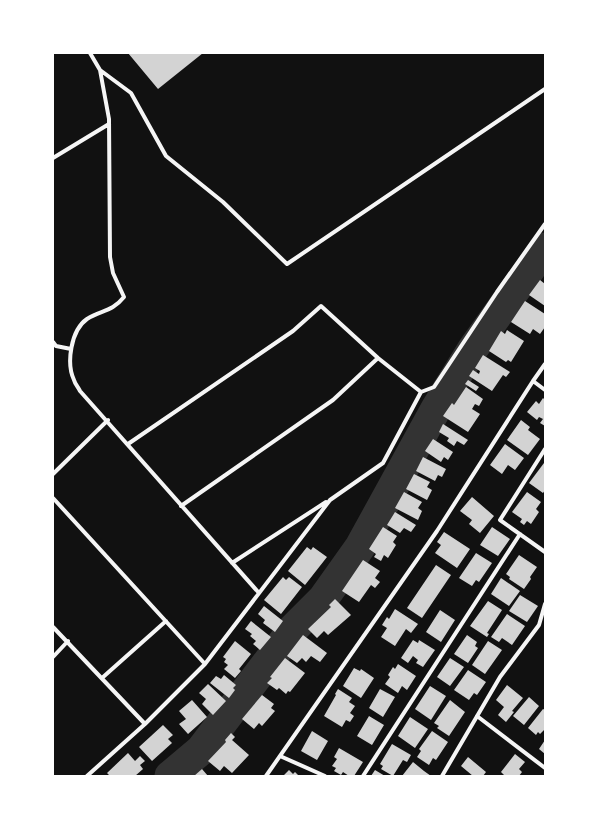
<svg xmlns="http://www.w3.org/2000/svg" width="598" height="829" viewBox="0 0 598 829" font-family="'Work Sans',sans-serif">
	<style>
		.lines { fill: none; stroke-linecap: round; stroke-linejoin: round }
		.river { stroke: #333; stroke-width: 31 }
		.building { fill: #d3d3d3 }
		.minor { stroke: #f5f5f5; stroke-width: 4 }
	</style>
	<rect width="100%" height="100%" fill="#111"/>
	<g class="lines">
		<path class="river" d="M170,776L201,750L294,628L323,599L360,547L437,407L472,350L545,248"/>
	</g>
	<path class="building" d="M128,53H203L158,89Z
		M540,280L545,284V306L529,295Z
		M525,301L545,314V327L540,334L533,329L530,334L511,322Z
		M507,330L524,341L511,362L508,360L506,362L489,351L501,331L505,334Z
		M483,355L510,372L506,377L503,375L492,391L469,376L473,370L479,374L480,371L475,368Z
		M468,380L479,387L476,391L465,384Z
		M466,387L483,399L479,406L475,404L472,409L480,414L468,432L443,416L452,403L454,405Z
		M543,398L545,400V426L540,423L543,419L539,417L537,420L527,412L536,401L539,404Z
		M521,420L530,427L528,430L540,439L528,455L507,440Z
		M443,424L468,440L464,445L457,441L454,446L447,441L449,438L439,432Z
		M433,439L453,452L448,460L444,457L441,462L425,451Z
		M505,444L524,458L515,470L508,465L502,474L490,465Z
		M423,457L446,469L442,477L438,475L435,481L416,471Z
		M544,463L545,464V490L543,493L529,483Z
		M414,474L430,482L427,487L432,490L427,500L406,489Z
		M404,492L422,502L418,508L422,511L418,520L395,508Z
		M527,492L541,502L536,509L539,512L531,524L527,521L524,525L520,522L522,519L512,512Z
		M472,497L494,516L480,533L469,524L472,520L460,511Z
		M395,512L416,525L411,532L404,528L400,533L387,525Z
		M383,527L397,536L393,542L396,545L388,558L384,555L381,561L374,557L376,554L369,549Z
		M492,527L510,539L498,556L480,545Z
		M444,532L470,549L457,568L435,553L441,545L437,542Z
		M307,547L311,550L313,547L327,557L305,585L288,571Z
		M476,553L492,563L479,582L476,580L472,586L459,578Z
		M519,555L537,567L530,577L531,579L524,589L509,579L510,577L506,574Z
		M363,560L380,571L375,578L380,582L375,588L371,585L359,602L342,591Z
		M436,565L451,575L422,618L407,608Z
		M283,577L286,580L289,577L302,587L281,614L264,600Z
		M501,578L520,591L509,606L491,594Z
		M520,595L538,606L527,622L509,611Z
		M335,599L351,615L328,635L324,631L317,638L308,629L331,607L329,605Z
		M488,601L502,610L487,633L489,634L487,637L470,626Z
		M264,606L283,621L275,632L263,623L265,620L258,614Z
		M395,609L418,624L411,633L406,629L395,646L381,637L387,628L382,625L387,617L389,619Z
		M440,610L455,620L441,642L426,632Z
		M507,614L525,626L512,645L502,638L499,642L491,637Z
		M251,621L271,637L260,650L253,644L256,641L250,636L252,634L245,629Z
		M303,635L327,653L320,662L311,656L306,662L302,658L297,663L287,656Z
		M467,635L477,642L475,646L478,648L468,663L454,654Z
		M413,640L418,643L419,640L435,650L423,667L416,663L418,660L413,656L408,663L401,658Z
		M235,641L251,654L239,669L241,671L235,678L224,669L228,665L224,662L226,659L223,657Z
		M488,641L502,650L485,674L472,665Z
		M285,658L305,673L290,692L288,691L286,694L279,688L277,690L267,683L272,678L270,677Z
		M450,658L464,667L450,686L437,677Z
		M398,664L416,676L407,690L402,686L398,693L385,684L390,677L388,675L393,667L395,669Z
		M354,668L360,671L361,669L374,678L361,698L343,686Z
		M468,670L486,682L477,695L474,693L469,700L454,690Z
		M224,675L236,685L233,688L235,690L229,698L210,683L216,676L221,679Z
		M208,684L226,701L213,715L202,704L206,699L199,693Z
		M507,685L523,698L512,711L514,712L506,722L498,715L504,707L496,700Z
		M430,686L446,696L431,720L415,709Z
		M338,689L352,698L349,702L355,706L350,713L354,716L350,722L346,720L342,727L324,716L336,695L335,694Z
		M380,689L395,697L383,717L369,708Z
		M262,695L274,704L271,708L275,711L262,726L259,723L254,729L242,719Z
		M529,697L539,706L524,725L513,716Z
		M192,700L207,717L188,734L179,724L186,719L179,711Z
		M450,700L465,712L449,736L437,728L439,726L434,723Z
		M543,709L545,710V729L540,734L538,732L536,735L528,728Z
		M369,716L384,725L372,745L357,736Z
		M410,717L428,729L415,748L398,736Z
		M163,725L173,735L168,739L172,743L152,761L139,747Z
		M312,731L328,741L317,760L301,751Z
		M432,731L448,742L436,760L433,758L429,765L417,757L421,751L419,749Z
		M231,733L235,737L232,740L249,755L232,773L224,766L220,771L208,761L226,742L225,740Z
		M545,740V754L539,749Z
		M392,744L411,755L407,762L403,760L393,776L381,769L383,766L380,764Z
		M339,748L363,762L354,776H349L343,772L341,775L334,771L336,768L332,766L337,759L334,757Z
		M128,753L135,761L140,756L145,761L140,765L143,769L135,776H110L107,773Z
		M515,754L525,762L519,769L522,772L519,776H505L501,772Z
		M468,757L486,772L483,776H473L461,766Z
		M413,762L424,771L431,776H402Z
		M202,769L208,776H194Z
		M289,770L293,774L295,772L299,776H283Z
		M375,770L385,776H371Z"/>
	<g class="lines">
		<path class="minor" d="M90,53L100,70L109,119L110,257L113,273L124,297C112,312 101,310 87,319C71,330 66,363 74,380C75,384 78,387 80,391L259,593
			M100,70L131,93L166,156L223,202L287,264L545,89
			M53,158L109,124
			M53,342L56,346L71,349
			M533,381L545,390
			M128,444L293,331L321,306L378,358L421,392
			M545,449L500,520L545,552
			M53,474L108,420
			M53,498L205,664
			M181,506L333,400L378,358
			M232,563L326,502
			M53,627L145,724
			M53,657L68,641
			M102,678L166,621
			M477,716L545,768
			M280,756L325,776
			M87,776L145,724L205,664L330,500L383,463L421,392L434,387L497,292L545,224
			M266,776L437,531L533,381L545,364
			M363,776L520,534
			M442,776L500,677L539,625L545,604"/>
	</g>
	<rect width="598" height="829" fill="none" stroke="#ffffff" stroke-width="108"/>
</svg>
